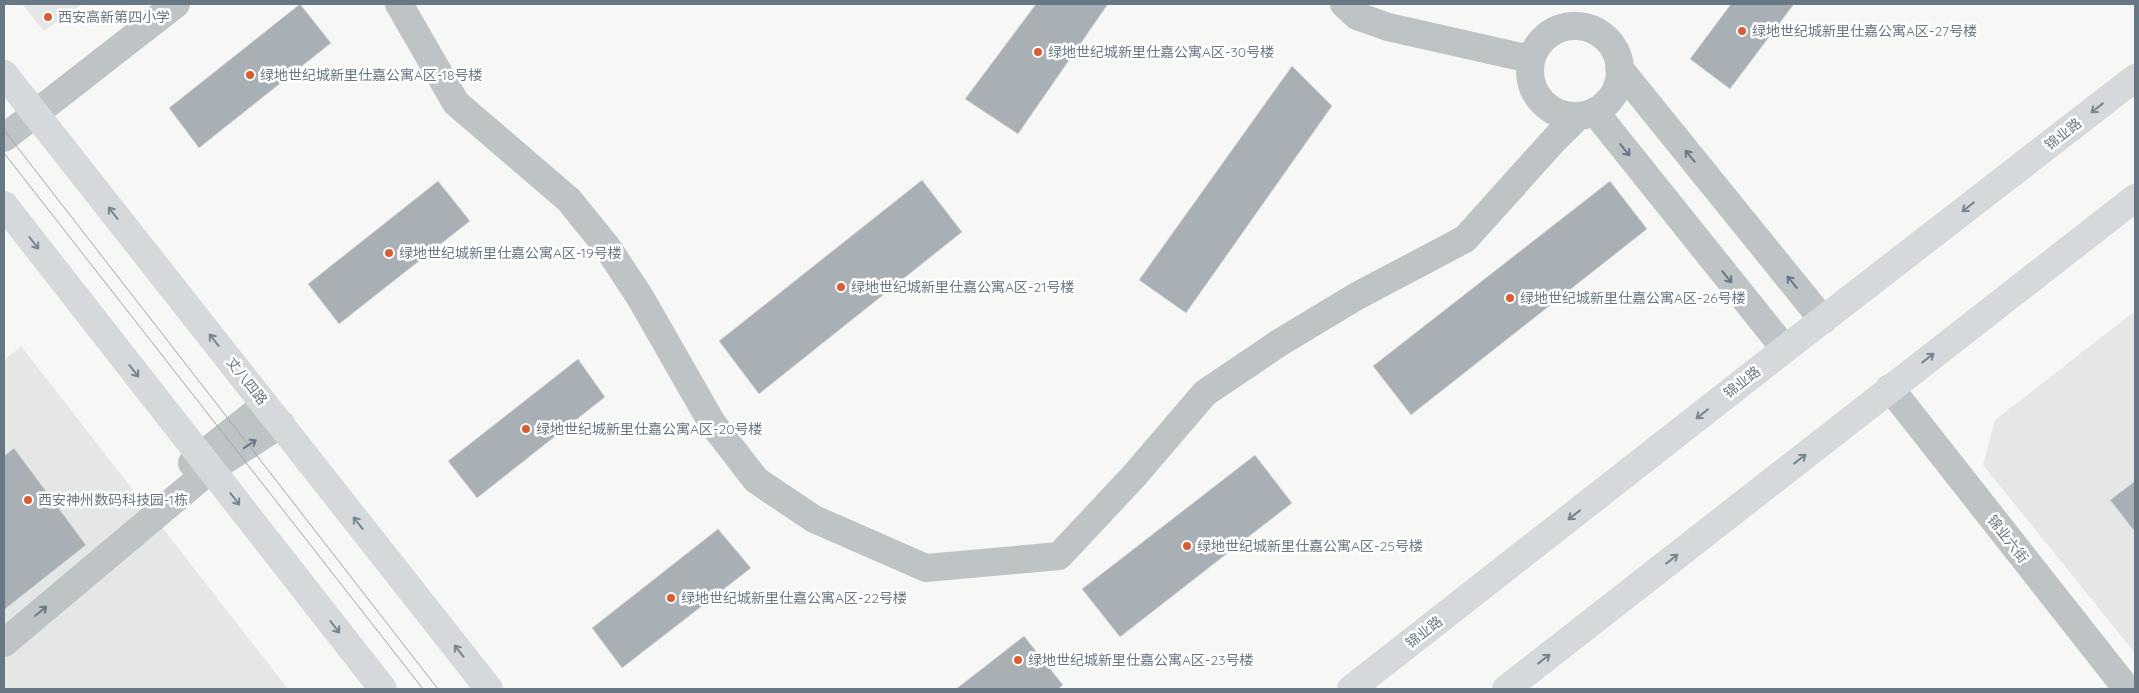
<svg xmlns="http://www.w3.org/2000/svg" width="2139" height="693" viewBox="0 0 2139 693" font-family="Quicksand,'Noto Sans SC',sans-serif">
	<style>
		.built { fill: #e5e6e6 }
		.building { fill: #a8b0b5; stroke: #d9d9d7 }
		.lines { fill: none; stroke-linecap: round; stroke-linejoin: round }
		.minor { stroke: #bec3c6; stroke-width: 28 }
		.tertiary { stroke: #bec3c6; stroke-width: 28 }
		.secondary { stroke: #d5d9dc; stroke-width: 28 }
		.primary { stroke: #d5d9dc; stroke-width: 28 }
		.tram { stroke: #a0a7ac; stroke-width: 1 }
		.oneway { stroke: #788691 }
		.oneway2 { stroke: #687784 }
		.poi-dot { fill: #da5d32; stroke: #fff; stroke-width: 2 }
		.labels { text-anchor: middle; stroke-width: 5; stroke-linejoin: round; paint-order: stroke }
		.poi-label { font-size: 14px; fill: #687784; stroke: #fff; text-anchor: start }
		.street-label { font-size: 14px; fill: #687784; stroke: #fff }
	</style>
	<rect width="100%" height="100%" fill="#f7f7f5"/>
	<path class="built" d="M22,4H82L44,31Z
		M2135,311V653L1983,465L1995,420Z
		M21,346L288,689H4V360Z"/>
	<path class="building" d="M300,4L331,43L199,148L169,108Z
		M1036,4H1108L1018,134L965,99Z
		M1731,4H1794L1730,89L1690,59Z
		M1292,66L1332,106L1186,313L1139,280Z
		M922,180L962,232L759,394L719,341Z
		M438,181L470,221L339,324L308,284Z
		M1610,181L1647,229L1411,415L1373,366Z
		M578,359L605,397L477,498L448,461Z
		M14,448L86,545L4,610V456Z
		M1255,455L1292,503L1120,637L1082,589Z
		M2135,481V532L2110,500Z
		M718,529L751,568L622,668L592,628Z
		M1024,636L1063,685L1058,689H956Z"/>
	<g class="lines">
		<path class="minor" d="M399,4L456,103L569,200L607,247L640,297L712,423L756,480L814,519L926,568L1059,556L1134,476L1205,393L1279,343L1357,296L1465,239L1555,139L1578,116
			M1344,4L1357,16L1388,27L1530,59
			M1530 71a45 45 0 1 1 90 0a45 45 0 1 1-90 0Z
			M1619,68L1823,320
			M1595,112L1785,349
			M4,138L176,4
			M192,463L265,405
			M4,643L211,469L281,424"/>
		<path class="tertiary" d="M1890,388L2127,689"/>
		<path class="secondary" d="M1351,689L1785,349L2135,78
			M1506,689L2135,198"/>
		<path class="primary" d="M4,74L489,689
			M4,205L383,689"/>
		<path class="tram" d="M4,130L438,689
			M4,153L423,689"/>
	</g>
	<defs><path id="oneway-shaft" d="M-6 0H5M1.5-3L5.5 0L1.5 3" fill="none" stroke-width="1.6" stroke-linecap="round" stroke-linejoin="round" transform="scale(1.25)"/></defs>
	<g class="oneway">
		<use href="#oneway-shaft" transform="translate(2097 108) rotate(142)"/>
		<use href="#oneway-shaft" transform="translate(1968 207) rotate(142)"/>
		<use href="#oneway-shaft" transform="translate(113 213) rotate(-128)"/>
		<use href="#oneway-shaft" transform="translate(34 243) rotate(52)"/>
		<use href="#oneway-shaft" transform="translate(214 340) rotate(-128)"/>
		<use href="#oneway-shaft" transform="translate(1928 358) rotate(-38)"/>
		<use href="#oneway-shaft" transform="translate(134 371) rotate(52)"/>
		<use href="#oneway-shaft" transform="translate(1702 414) rotate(142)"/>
		<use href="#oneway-shaft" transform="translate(1800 459) rotate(-38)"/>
		<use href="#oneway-shaft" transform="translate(235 499) rotate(52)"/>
		<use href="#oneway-shaft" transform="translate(1574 515) rotate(142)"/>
		<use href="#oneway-shaft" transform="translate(358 523) rotate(-128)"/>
		<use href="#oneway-shaft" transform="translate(1672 559) rotate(-38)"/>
		<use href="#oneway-shaft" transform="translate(335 627) rotate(52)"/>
		<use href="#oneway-shaft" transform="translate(459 651) rotate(-128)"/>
		<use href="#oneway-shaft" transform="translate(1544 659) rotate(-38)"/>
	</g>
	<g class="oneway2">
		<use href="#oneway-shaft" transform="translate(1625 150) rotate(51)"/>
		<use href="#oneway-shaft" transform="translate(1690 156) rotate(-129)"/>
		<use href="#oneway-shaft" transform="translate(1727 277) rotate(51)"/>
		<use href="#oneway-shaft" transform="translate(1792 282) rotate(-129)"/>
		<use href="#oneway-shaft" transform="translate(250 444) rotate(-33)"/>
		<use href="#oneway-shaft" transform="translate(41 611) rotate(-40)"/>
	</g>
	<g class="poi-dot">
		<circle cx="48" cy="17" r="5"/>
		<circle cx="1742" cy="31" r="5"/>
		<circle cx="1038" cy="52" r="5"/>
		<circle cx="250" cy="75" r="5"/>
		<circle cx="389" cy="253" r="5"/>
		<circle cx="841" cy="287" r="5"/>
		<circle cx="1510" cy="298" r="5"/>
		<circle cx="526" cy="429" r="5"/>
		<circle cx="28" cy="500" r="5"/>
		<circle cx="1187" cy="546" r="5"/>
		<circle cx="671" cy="598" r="5"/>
		<circle cx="1018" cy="660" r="5"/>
	</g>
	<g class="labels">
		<g class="poi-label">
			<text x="58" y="22">西安高新第四小学</text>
			<text x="1752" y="36">绿地世纪城新里仕嘉公寓A区-27号楼</text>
			<text x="1048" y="57">绿地世纪城新里仕嘉公寓A区-30号楼</text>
			<text x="260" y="80">绿地世纪城新里仕嘉公寓A区-18号楼</text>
			<text x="399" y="258">绿地世纪城新里仕嘉公寓A区-19号楼</text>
			<text x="851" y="292">绿地世纪城新里仕嘉公寓A区-21号楼</text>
			<text x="1520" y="303">绿地世纪城新里仕嘉公寓A区-26号楼</text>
			<text x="536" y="434">绿地世纪城新里仕嘉公寓A区-20号楼</text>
			<text x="38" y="505">西安神州数码科技园-1栋</text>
			<text x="1197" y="551">绿地世纪城新里仕嘉公寓A区-25号楼</text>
			<text x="681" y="603">绿地世纪城新里仕嘉公寓A区-22号楼</text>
			<text x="1028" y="665">绿地世纪城新里仕嘉公寓A区-23号楼</text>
		</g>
		<g class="street-label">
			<text transform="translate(2063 134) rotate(-38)" y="5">锦业路</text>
			<text transform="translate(247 381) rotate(52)" y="5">丈八四路</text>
			<text transform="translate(1742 382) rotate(-38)" y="5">锦业路</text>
			<text transform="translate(2008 539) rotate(52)" y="5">锦业六街</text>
			<text transform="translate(1424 632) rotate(-38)" y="5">锦业路</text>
		</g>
	</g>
	<rect width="2139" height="693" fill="none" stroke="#687784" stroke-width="10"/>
</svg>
